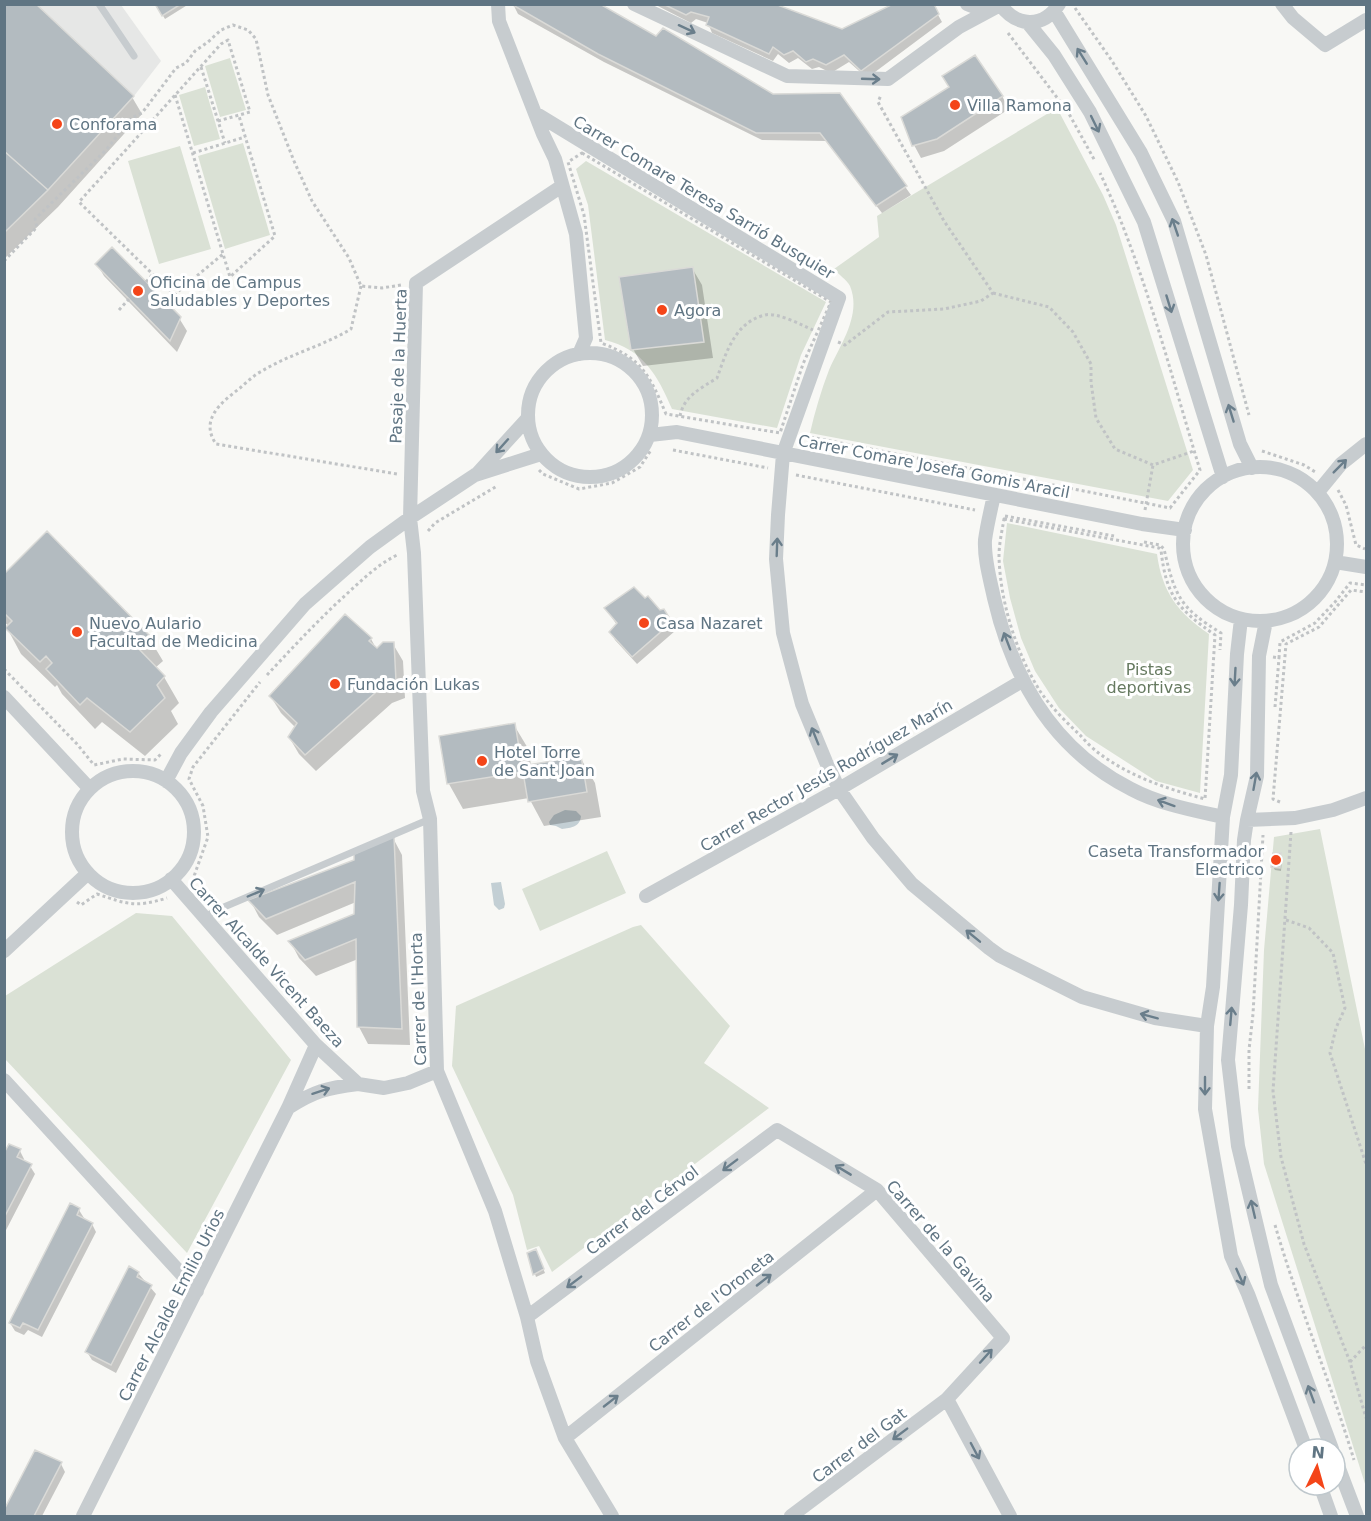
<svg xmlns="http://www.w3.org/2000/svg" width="1371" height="1521" viewBox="0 0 1371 1521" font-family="'DejaVu Sans',sans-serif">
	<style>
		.built { fill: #e6e7e6 }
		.green { fill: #dae1d5 }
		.water { fill: #c3cfd4 }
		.shadow { fill: #0003 }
		.building { fill: #b3bbc0; stroke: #dadad7; stroke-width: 1.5 }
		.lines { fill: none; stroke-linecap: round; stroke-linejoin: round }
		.path { stroke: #c0c3c5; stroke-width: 3; stroke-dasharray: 3 3; stroke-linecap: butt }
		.service { stroke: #c7cccf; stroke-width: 7 }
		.minor { stroke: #c7cccf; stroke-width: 14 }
		.oneway { stroke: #6a7e8b }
		.poi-dot { fill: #f44519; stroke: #fff; stroke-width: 2 }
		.labels { text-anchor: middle; stroke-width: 6; stroke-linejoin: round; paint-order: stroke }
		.poi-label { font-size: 16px; fill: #607583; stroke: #fff; text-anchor: start }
		.street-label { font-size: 16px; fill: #607583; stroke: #fff }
		.park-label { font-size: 16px; fill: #667a60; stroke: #fff }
	</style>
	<rect width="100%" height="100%" fill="#f8f8f5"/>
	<path class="built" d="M5,5H121L161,61L134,96L48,190L5,233Z"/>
	<path class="green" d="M230,58L246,110L220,117L205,66Z
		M205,87L220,139L194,146L179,95Z
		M1057,108L1103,195L1116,225L1193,470L1168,501L810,433C815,411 821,391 829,370C840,345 862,315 850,286C847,280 838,274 834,269L879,237L877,216Z
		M243,143L270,235L225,249L198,156Z
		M180,146L211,249L159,264L128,161Z
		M586,161L826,302L801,355L777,428L672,409C658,376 643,349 605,340L588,205L576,169Z
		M1007,523L1157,554C1162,592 1178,613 1209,634L1200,793L1156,781L1086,736L1059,708L1035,671L1021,638L1010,598L1003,561Z
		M1320,829L1366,1054V1487L1264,1164L1258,1109L1264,950L1274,837Z
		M607,851L626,893L540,931L522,889Z
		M136,913L172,916L291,1060L187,1253L5,1059V996Z
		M641,925L730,1026L704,1063L769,1108L552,1272L539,1246L527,1250L513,1195L452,1066L456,1006L633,927Z"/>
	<path class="water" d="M565,810L576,811L581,816C580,827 571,828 562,829L556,826L550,825L549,822L554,815Z
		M501,882L505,904L504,908L499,910L494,905L491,883Z"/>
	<path class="shadow" d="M4,4L132,97L142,114L58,207L4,259Z
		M156,4H189L165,19Z
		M513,4L656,38L773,95L839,94L911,195L882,213L826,141L762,140L604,62L518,14Z
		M654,4H771L842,31L932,4L942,22L867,78L849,62L831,73L819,67L812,69L798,58L789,63L778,54L773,61L712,33L708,23L696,19L691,23Z
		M1002,96L1009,109L944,151L921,158L914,145Z
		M97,264L179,318L187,331L177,352L104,276Z
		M692,268L702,285L713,358L643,366L633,349Z
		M47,533L148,636L163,661L155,668L164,677L179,703L171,711L178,724L145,756L102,722L95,729L62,694L57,685L55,687L21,654L7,628L9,626L4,622V576Z
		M606,609L663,610L675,631L637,664L615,640L611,632L617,625Z
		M371,639L377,650L393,644L403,661L405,698L392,703L316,771L299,754L289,737L296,728L281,713L271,697Z
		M514,725L529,750L531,766L580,757L595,783L601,817L544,826L529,798L463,809L449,784L441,737Z
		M393,838L402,855L410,1045L368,1044L359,1027L358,959L316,976L299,958L290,941L356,915V902L277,935L259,917L250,900L356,861Z
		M1280,855L1282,858L1281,871L1275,870L1273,867Z
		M20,1151L24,1159L23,1162L30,1166L35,1174L4,1234V1156Z
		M79,1210L84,1218L83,1220L92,1224L96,1232L42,1337L28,1330L24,1335L15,1331L10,1323Z
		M537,1254L545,1273L536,1277L535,1274Z
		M138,1273L156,1294L116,1373L92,1360L87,1352Z
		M61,1464L65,1472L42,1516H4V1513Z"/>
	<path class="building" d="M4,4H36L134,96L48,190L4,151Z
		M155,4H181L162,16Z
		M511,4H600L656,36L663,28L773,94L840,93L907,186L876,206L820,133H756L598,54Z
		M663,4H775L842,29L893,4H934L939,14L861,71L844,55L826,65L813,59L806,62L793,51L784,55L773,47L769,54L706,25L709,17L691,12L686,15Z
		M975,55L1003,96L937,139L912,146L901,117L949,87L942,76Z
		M4,151L48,190L4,233Z
		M112,247L181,317L170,341L95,264Z
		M693,267L704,342L631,350L619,277Z
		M47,531L149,635L137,647L165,676L157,685L165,698L130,732L87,698L80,705L46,669L52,663L46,656L40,662L5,628L12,621L4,613V574Z
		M634,587L645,598L648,596L660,610L664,609L672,622L632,657L609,632L617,623L604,608Z
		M345,614L372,638L369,641L377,648L383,642H394L396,681L383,686L305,755L288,737L297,723L269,696Z
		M515,723L522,766L581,756L587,792L528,802L523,772L447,784L439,736Z
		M394,836L402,1029L357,1027L356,939L305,960L288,941L354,914L355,882L266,919L248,900L354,860V854Z
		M1273,853H1281L1280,868L1271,867Z
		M9,1144L21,1149L17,1157L32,1164L4,1218V1153Z
		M70,1203L80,1208L77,1215L93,1223L38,1330L23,1323L20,1328L9,1323Z
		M536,1249L544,1269L533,1275L527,1253Z
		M129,1266L139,1272L137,1277L152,1285L111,1365L85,1352Z
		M35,1450L62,1462L34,1516H4V1510Z"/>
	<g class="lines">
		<path class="path" d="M1075,8L1112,61L1146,116L1178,182L1206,255L1249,415
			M1008,33L1068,112L1095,161
			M201,67L225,143
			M175,95L230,277L275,236L239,116
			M218,121L250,112L228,40L221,44L79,202L174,295L223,254
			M193,153L245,137
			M582,153L831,302L803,364L780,433L666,414C650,376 642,358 601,343L584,215L568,162Z
			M4,261L37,227L35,219L107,149L131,118L142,113L176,68L186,63L195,51L208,42L221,30L233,25L248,30L256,39L268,95L294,161L312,201L349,258L361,286L382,288L401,285
			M146,282L153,274
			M361,286L351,329C323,346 290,354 262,371C254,375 247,382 240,388C222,402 199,419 216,444L397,474
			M993,293L1049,307L1073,332L1091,364V382L1096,418L1115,449L1153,465L1194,451
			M119,310L129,299
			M838,342L845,345L888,312L944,309L981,301L993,293L944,221L878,102L881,95
			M680,416C684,396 700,389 717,378C726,353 735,322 765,315C777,312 802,325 813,330
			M805,436L1170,508L1200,470C1170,372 1144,266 1100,173
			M673,450L768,468
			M1262,451L1304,465L1317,473
			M539,470L543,474L579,489L612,483L640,467L651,450
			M796,475L975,510
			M1338,490L1346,505L1356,545L1365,549
			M1145,510L1153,465
			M1005,516L1114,536
			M1004,519L1159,548L1161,550C1166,596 1178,609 1215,635L1205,799C1168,789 1131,777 1100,754C1093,749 1086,742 1080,735C1066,722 1051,707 1040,691C1016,653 1000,601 999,556C999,544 1002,531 1004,519Z
			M428,531L435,523L497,486
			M1144,542L1160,545L1164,549C1175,596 1179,607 1221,633L1220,650
			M1273,657L1279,658L1280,642L1315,623L1335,602L1350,583L1366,585
			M4,669L77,744L94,765L123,759L155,760L162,753
			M267,675C294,646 321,617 350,591C365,577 380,563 399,554
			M1275,707L1279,658
			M1280,802L1273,799L1286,644L1319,627L1351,590L1366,592
			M1291,832L1273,1091L1281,1157L1304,1244L1350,1362L1366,1418
			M194,881L193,879L208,837L203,806L189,779L193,767L260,682
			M77,902L81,905L97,894C127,904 135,908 167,898
			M1286,920L1309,928L1333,953L1345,1008L1336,1028L1330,1053L1366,1164
			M1249,1089V1050L1253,1014L1263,835
			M1275,1225C1298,1304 1330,1381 1354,1460
			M1350,1362L1366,1345"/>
		<path class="service" d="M99,4L134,56
			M203,918L217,910L430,819"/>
		<path class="minor" d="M498,4L499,21L543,134L555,159L576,234L586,338L579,354
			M634,4L787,76L888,79L959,27L1000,5
			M967,4L977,8L989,4
			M1000,4C1016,27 1043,29 1059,4
			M1282,4L1293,18L1325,45L1366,20
			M1054,11L1141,153L1174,221L1240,444L1252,468
			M1028,23L1054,55L1090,112L1144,222L1223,477
			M535,113L839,298L783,454L778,515L776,559L783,633L802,704L826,762L839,789L873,838L912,884L989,948L1000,956L1082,997L1155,1018L1207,1026
			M562,186L416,283L410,518L414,553L423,791L430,819L437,1071L495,1211L527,1317L537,1361L565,1438L612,1516
			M528 415a62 62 0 1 1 124 0a62 62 0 1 1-124 0Z
			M650,435L677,432L1142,524L1185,530
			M1183 544a77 77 0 1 1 154 0a77 77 0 1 1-154 0Z
			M477,474L528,418
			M1318,492L1341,464L1366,444
			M994,495C991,509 987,525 985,540C984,559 990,579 994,598C1013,680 1054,750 1131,789C1159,804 1192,810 1223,817
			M1335,562L1366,567
			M1241,619L1237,654L1231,775L1223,817L1213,987L1207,1026L1205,1109L1231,1256L1248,1294L1306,1449
			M1266,621L1259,656L1257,776L1247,820L1244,840L1241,905L1228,1060L1238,1146L1271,1285L1332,1449
			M4,697L89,788
			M72 832a61 61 0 1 1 122 0a61 61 0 1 1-122 0Z
			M166,781L181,753L211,712L305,604L370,547L410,518L475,475L541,454
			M1247,820L1295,818L1333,810L1366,798
			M171,879L316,1045L358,1084L384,1088L408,1083L437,1071
			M646,896L839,789L1022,681
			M4,951L88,873
			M4,1080L197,1291
			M288,1108C314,1091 327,1088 358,1084
			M527,1317L777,1130L877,1190L1003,1338L947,1399L791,1516
			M947,1399L1010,1516
			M565,1438L877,1190
			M1335,1458L1357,1516
			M1320,1485L1331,1516
			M83,1516L288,1108L316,1045"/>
	</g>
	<defs><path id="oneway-shaft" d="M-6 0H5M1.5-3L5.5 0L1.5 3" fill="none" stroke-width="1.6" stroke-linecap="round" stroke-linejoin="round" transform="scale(1.5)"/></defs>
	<g class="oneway">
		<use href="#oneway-shaft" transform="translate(687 29) rotate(25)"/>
		<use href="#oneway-shaft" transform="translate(1082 56) rotate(-122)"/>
		<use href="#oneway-shaft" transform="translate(871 79) rotate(2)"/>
		<use href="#oneway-shaft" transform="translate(1095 124) rotate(64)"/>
		<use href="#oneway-shaft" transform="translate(1175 227) rotate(-109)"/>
		<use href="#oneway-shaft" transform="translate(1169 304) rotate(73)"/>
		<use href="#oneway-shaft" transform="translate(1231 413) rotate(-107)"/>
		<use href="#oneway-shaft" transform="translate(502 446) rotate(132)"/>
		<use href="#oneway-shaft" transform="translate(1340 466) rotate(-45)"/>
		<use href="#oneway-shaft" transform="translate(777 547) rotate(-88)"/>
		<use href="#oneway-shaft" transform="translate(1007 641) rotate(-111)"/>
		<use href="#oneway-shaft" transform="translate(1235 677) rotate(93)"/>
		<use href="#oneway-shaft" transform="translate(815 736) rotate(-112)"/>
		<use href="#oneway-shaft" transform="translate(890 759) rotate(-31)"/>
		<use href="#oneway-shaft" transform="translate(1255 781) rotate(-80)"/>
		<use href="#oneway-shaft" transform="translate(1166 803) rotate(-160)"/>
		<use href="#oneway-shaft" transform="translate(1219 892) rotate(94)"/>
		<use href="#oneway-shaft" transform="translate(256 893) rotate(-23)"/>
		<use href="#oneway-shaft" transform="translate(973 936) rotate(-141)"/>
		<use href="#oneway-shaft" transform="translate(1149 1016) rotate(-165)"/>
		<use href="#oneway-shaft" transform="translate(1231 1016) rotate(-85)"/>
		<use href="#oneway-shaft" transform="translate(1205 1086) rotate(90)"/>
		<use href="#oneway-shaft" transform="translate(321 1091) rotate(-18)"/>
		<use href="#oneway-shaft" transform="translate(730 1165) rotate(143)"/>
		<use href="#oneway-shaft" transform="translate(843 1170) rotate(-149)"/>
		<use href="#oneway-shaft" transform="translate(1253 1209) rotate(-103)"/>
		<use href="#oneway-shaft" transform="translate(1240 1277) rotate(66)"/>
		<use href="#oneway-shaft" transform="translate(764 1280) rotate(-38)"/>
		<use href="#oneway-shaft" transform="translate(574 1282) rotate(143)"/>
		<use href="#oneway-shaft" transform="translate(986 1356) rotate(-48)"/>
		<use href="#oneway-shaft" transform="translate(1311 1394) rotate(-110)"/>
		<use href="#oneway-shaft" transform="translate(611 1401) rotate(-38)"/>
		<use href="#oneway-shaft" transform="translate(900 1434) rotate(143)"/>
		<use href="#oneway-shaft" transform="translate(975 1451) rotate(62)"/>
	</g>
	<g class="poi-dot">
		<circle cx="955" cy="105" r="6"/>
		<circle cx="57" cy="124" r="6"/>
		<circle cx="138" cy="291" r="6"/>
		<circle cx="662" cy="310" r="6"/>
		<circle cx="644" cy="623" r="6"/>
		<circle cx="77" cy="632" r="6"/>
		<circle cx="335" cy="684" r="6"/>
		<circle cx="482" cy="761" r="6"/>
		<circle cx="1276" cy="860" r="6"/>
	</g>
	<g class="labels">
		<g class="poi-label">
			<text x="967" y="111">Villa Ramona</text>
			<text x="69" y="130">Conforama</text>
			<text x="150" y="288">Oficina de Campus<tspan x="150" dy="18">Saludables y Deportes</tspan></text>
			<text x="674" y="316">Agora</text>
			<text x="89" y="629">Nuevo Aulario<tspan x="89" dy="18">Facultad de Medicina</tspan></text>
			<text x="656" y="629">Casa Nazaret</text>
			<text x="347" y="690">Fundación Lukas</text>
			<text x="494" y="758">Hotel Torre<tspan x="494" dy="18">de Sant Joan</tspan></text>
			<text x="1264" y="857" text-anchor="end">Caseta Transformador<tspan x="1264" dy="18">Electrico</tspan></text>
		</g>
		<g class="street-label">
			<text transform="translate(704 197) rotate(31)" y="6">Carrer Comare Teresa Sarrió Busquier</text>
			<text transform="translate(398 366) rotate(-88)" y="6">Pasaje de la Huerta</text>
			<text transform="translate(934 466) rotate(11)" y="6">Carrer Comare Josefa Gomis Aracil</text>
			<text transform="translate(826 775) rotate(-30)" y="6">Carrer Rector Jesús Rodríguez Marín</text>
			<text transform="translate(267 962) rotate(48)" y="6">Carrer Alcalde Vicent Baeza</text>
			<text transform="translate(418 999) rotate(-92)" y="6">Carrer de l'Horta</text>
			<text transform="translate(642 1210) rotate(-37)" y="6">Carrer del Cérvol</text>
			<text transform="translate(941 1241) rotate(49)" y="6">Carrer de la Gavina</text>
			<text transform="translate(711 1301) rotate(-38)" y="6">Carrer de l'Oroneta</text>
			<text transform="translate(171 1305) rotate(-63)" y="6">Carrer Alcalde Emilio Urios</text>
			<text transform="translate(859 1445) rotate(-37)" y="6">Carrer del Gat</text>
		</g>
		<g class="park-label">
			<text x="1149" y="675">Pistas<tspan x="1149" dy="18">deportivas</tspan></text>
		</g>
	</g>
	<rect width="1371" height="1521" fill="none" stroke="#607583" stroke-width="12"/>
	<g transform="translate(1317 1467) rotate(5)"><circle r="28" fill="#ffffff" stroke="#bfc8cd" stroke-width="1.5"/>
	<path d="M0-4.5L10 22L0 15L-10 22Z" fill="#f44519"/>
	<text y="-9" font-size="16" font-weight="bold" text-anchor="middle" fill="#607583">N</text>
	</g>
</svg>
